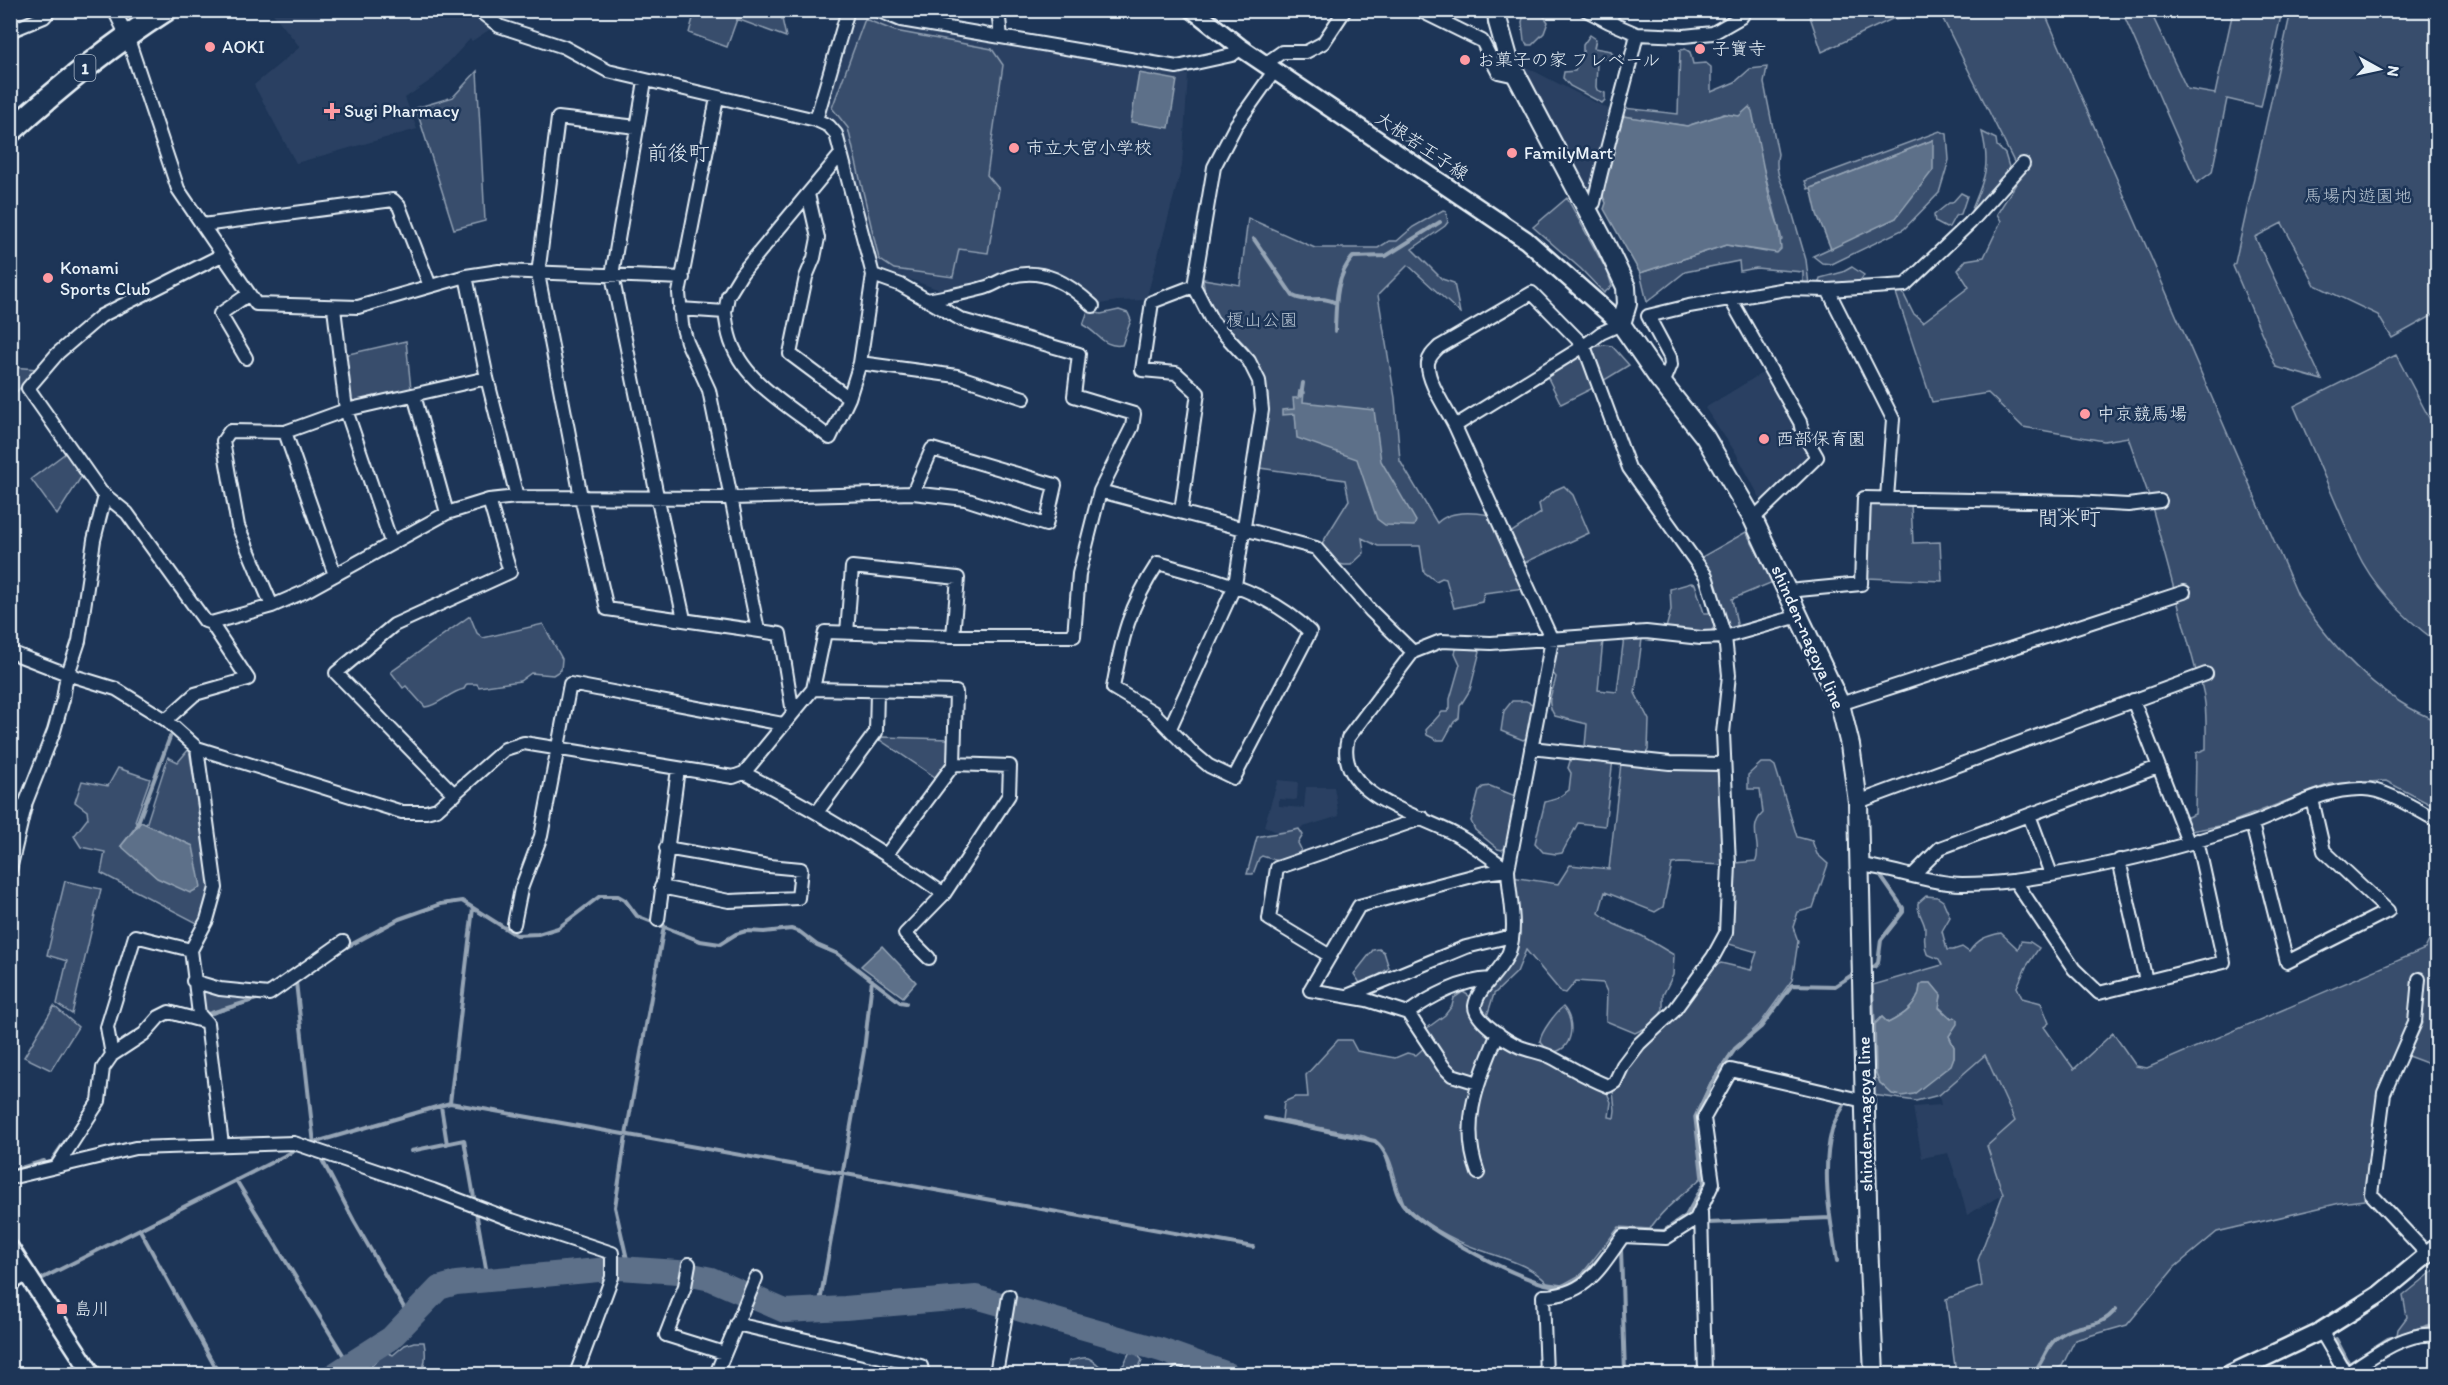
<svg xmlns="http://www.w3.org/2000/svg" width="2448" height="1385" viewBox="0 0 2448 1385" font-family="Itim,'Klee One',sans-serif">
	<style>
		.built { fill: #2a4162 }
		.green { fill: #374d6c; stroke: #909fb2; stroke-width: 1.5 }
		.water { fill: #5d7089; stroke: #95a4b5; stroke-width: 1.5 }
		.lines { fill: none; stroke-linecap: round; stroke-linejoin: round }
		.stream { stroke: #95a4b5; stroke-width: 4 }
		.river { stroke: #5d7089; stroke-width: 24 }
		.minor-casing { stroke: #e8f1f8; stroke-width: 16 }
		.tertiary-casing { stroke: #e8f1f8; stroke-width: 21 }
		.secondary-casing { stroke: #e8f1f8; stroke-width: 22 }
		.trunk-casing { stroke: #e8f1f8; stroke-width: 26 }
		.minor { stroke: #1d3557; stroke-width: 12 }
		.tertiary { stroke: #1d3557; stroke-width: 16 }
		.secondary { stroke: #1d3557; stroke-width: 18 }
		.trunk { stroke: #1d3557; stroke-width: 21 }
		.poi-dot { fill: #ff9aa2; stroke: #1d3557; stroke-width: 2 }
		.labels { text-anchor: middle; stroke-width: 5; stroke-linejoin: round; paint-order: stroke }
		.shield { fill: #1d3557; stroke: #abb9c8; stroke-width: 1.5 }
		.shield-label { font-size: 16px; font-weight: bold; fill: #e8f1f8 }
		.poi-label { font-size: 18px; fill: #e8f1f8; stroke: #1d3557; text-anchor: start }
		.street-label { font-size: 18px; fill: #e8f1f8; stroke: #1d3557 }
		.park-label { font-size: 18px; fill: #b3c0ce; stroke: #1d3557 }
		.quarter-label { font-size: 21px; fill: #e8f1f8; stroke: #1d3557 }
	</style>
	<rect width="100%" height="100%" fill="#1d3557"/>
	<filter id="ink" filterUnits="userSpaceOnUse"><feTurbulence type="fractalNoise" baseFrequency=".0167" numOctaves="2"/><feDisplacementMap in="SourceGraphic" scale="12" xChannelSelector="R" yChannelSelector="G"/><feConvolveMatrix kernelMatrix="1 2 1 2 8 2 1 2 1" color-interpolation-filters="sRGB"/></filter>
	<g filter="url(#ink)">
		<path class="built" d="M271,11H472L492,28L472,41L470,39L434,78L405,98L417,129L296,163L254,85L300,47Z
			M860,11H865L898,25L1188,75L1182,166L1146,300L1117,301L1095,305L1042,272L966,289V285L940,290L884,270L874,260L841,129L838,130L822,110L853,13Z
			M1522,65L1614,112L1590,195Z
			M1767,370L1795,420V425L1811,454L1810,461L1769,499L1760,498L1736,453L1705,408Z
			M1278,780L1298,782L1297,799L1294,800L1279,799V806L1304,808L1306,787H1334L1339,816L1281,834L1264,826Z
			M1985,1055L2015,1121L1987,1146L2003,1194L1967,1215L1960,1188L1948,1153L1922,1158L1913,1107L1941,1105L1939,1095Z"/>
		<path class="green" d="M1525,10C1535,10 1542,12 1548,22L1544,33L1532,45H1528L1524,41L1522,22Z
			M777,11L781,14L786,37L737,19L727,47L689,33L695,11Z
			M1808,11H2044L2298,596C2332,647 2379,698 2437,721V808L2386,781L2330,784L2224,825L2191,831L2185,818L2195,814L2196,753L2206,749C2206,723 2208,694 2196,671L2149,496L2128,437L2104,441L2023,427L1988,393L1932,402L1895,290L1902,291L1913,313L1923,322L1969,287L1958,270L1966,260L1984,257L2001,221L1997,214L2021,176L1939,11L1929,16L1892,19L1822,52Z
			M2122,11H2150L2187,89L2215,94L2233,11H2282L2261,107L2227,99L2212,172L2197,183Z
			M2291,11H2437V313L2392,338L2378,315L2315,285L2282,223L2255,237L2322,380L2276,367L2233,266L2235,263Z
			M865,19L895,31L992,49L1003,65L987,175L999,189L988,253L959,249L953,277L894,269L879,259L848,128L832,108Z
			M1590,35L1596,39L1594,48L1611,51L1613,54L1611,59L1599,58L1597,61L1596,87L1597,90L1605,93V100L1602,103L1570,86L1563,78L1564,72L1575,71L1583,52V45Z
			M1685,49L1690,52L1693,64L1706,63L1711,67V92L1735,82L1750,69L1767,67L1764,83L1778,154C1775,166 1779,181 1786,191L1806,260L1809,285H1803V272L1756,268L1740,271L1739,261L1685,272L1647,302L1640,273L1726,245L1766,252L1782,240L1764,170L1739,116L1724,114L1687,126L1623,116L1624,108L1678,114L1680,50Z
			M477,71L485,221L454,229L416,108L453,97Z
			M1940,131L1947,134L1949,160L1939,193L1904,229L1832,264L1822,263L1813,256L1896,218L1933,140L1808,189L1805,181Z
			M1982,132L1996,139L1997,146L2005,154L2009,167L2004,177L1968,219C1982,183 1992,171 1982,132Z
			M1961,193L1967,196L1961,214L1955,216L1949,227L1946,228L1935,222L1934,215L1949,203H1952Z
			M1567,198L1608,273L1612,286L1604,293L1581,269L1533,227Z
			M1443,210L1446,211L1448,222L1445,226L1412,249L1442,279L1454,283L1460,313L1408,265L1378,295L1395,398L1400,461L1437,523C1450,509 1474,512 1490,515L1525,588L1484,593L1482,602L1454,608L1446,579L1442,578L1436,581L1424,572L1420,546H1378L1362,538L1364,553L1351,565C1334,566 1330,558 1321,545L1349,500L1345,480L1260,468C1264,435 1276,398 1260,367C1244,332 1206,324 1203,279L1240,285L1248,218L1315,248H1378L1389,241H1397L1413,227Z
			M1852,267L1864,275C1858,290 1832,285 1818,285L1820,278L1843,272Z
			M1119,310L1128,313L1131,320L1122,345C1103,348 1099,333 1083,325L1088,311L1101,314Z
			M406,341L411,389L356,401L350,400L344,355Z
			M1605,345L1612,346L1629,365L1603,381L1591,355L1592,347Z
			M1580,352L1593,388L1561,404L1546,374Z
			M2396,355L2437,433V642C2404,618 2374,588 2356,550L2294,406Z
			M11,367L37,369L11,398Z
			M67,452L83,474L57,515L31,479Z
			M1564,486L1573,495L1589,533L1524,563L1510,533L1541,513L1539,504L1555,490Z
			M1874,502L1911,504L1913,543L1940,542L1942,581L1867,578L1869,506Z
			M1746,532L1773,582L1732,599L1738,629L1730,631L1723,628L1700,558Z
			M1691,583L1695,584L1704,613H1711L1714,627L1711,632L1666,628L1671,610L1670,589Z
			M470,616L477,633L483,638L543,624L562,659L561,670L553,675L531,673L520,681L479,687L477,684H467L464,689C449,692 439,706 425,707L406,686L403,688L391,672Z
			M1638,635L1642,639L1635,693L1649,720L1648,750L1645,755L1588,750L1585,746L1587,724L1555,716C1544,700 1553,694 1556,677L1551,671L1555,646L1561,643L1603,640L1598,690L1617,692L1624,637Z
			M1457,646L1478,648L1480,651L1470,690L1460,706L1459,718L1454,722L1444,740H1437L1427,735L1426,730L1442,712H1447L1450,708V699L1460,664L1455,653Z
			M1512,701H1526L1533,704L1534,707L1527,738L1523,740L1501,731L1504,711Z
			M882,737L949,739L950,757L935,777L880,740Z
			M189,749L211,889L199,924L101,873L105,852L81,847L74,836L88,818L87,811L75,802L82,781L108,786L118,768L150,779L135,821L137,825L121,846H193L146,825L168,757L178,762Z
			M1575,757L1613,759L1605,826L1578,823L1562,853L1556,854L1543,852L1535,843L1545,802L1556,799L1569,790L1571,773L1568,768L1571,758Z
			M1627,761L1695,770L1720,771L1725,865L1680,863L1672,864L1663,907L1655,912L1605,892L1599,913L1614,924L1642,936L1674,955L1673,975L1663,995V1009L1656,1023L1635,1033L1606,1021L1607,992L1603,983L1576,981L1566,993L1561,992L1526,950L1517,972L1494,994L1487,1016H1480V1001L1512,955V877L1558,884L1570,865L1609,869L1621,763Z
			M1761,763H1771L1775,766L1797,837L1812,841L1817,854L1828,864L1813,908L1798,912L1793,927L1798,941L1792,980L1760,1024L1734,1048L1710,1083L1694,1117L1701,1178C1683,1195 1663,1208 1650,1229L1619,1227L1582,1274L1562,1285L1547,1283C1531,1264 1501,1258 1478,1249C1457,1242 1417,1221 1404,1203C1402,1199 1401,1194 1399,1190C1391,1164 1392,1147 1364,1136L1282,1120L1284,1102L1295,1097H1308L1306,1075L1338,1040H1351L1357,1051L1395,1058L1407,1053L1416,1055L1424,1048L1475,1085L1473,1150L1478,1091L1500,1039L1605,1088L1611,1102L1609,1117L1614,1118L1615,1110L1613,1091L1624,1069L1710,968L1721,963L1751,970L1757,952L1729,944L1728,940L1735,863L1756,861C1762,844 1747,828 1763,813L1760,789H1748V775Z
			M1490,786L1513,795L1515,799L1507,846L1502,850L1498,849L1475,830L1471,821L1479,791L1483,787Z
			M1299,829L1303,835L1298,843L1301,849L1299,854L1278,861L1262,856L1259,858L1253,874H1247L1257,837C1271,833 1284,833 1299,829Z
			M65,881L101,889L72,1014L57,1004L67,961L47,955Z
			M1926,896L1937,897L1943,901L1950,917L1942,931L1947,950H1953L1962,947L1969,952C1978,939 1986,936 2001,933L2018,949L2021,941L2030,942L2039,948L2026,967L2017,987L2022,998L2041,1003L2049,1023L2044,1027L2074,1069L2113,1033L2136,1066L2147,1068L2425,949L2435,929L2438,943L2437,1067L2408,1056L2423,1023L2418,1009L2411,1019L2379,1089L2364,1200L2340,1203L2217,1232L2175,1267L2127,1325L2075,1340L2062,1366L2048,1374H1956L1946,1299L1982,1286L1978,1260L2003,1194L1987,1146L2015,1121L1985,1055L1939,1095L1916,1101L1873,1095V1073H1876L1880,1083L1954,1057V1047L1949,1036L1952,1030V1019L1939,1007L1941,996L1931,983H1924L1920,986C1919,1005 1904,1015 1888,1023L1882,1017L1875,1024L1873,985L1942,965L1939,959L1927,954C1923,942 1925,940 1925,928C1924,920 1917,913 1918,903Z
			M1379,949L1384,952L1389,968L1362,986L1354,974L1373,950Z
			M199,986L266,997L207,1016L204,1014Z
			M1463,992L1471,997L1494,1034L1477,1080L1452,1071L1427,1036L1426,1029L1445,1015L1452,1006L1454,998Z
			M54,1006L78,1027L51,1070L24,1057Z
			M1563,1007C1576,1020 1574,1054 1549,1052L1540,1041C1541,1032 1556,1012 1563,1007Z
			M2437,1268V1326L2428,1325L2397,1335L2398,1329L2407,1317L2403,1296Z
			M414,1342H424C426,1353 427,1366 419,1374H364L385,1352L393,1355L405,1345Z
			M1131,1351H1134L1142,1360L1136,1374H1065L1069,1361C1075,1360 1082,1357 1088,1358C1100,1362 1109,1384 1124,1364C1127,1359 1127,1355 1131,1351Z"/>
		<path class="water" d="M1139,73L1177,80L1169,128L1131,122Z
			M1749,107L1752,111L1770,200L1779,228L1781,249L1777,253L1726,245L1640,273L1604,209L1606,203L1602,194L1613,145L1623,116L1687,126L1725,114L1739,116Z
			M1933,140V170L1896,218L1831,249L1817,214L1811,188Z
			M1299,391L1304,392L1303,402L1374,410L1381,461L1416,521L1414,526L1385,525L1377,519L1357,459L1297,438L1295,414L1282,415V410L1294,409L1293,398H1298Z
			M141,822L193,846L201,887L190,893L157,878L121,846Z
			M882,946L916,982L903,997L861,966Z
			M1923,983H1931L1941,995L1939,1008L1951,1019L1954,1017L1957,1019V1024L1949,1036L1954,1047V1057L1951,1065L1914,1094L1902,1096L1892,1094L1880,1083L1876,1073L1875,1024L1882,1017L1888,1023C1904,1015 1919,1005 1920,986Z"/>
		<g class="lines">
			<path class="stream" d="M1254,239L1293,296C1307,304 1321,294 1336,303
				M1335,331C1336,306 1335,276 1353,257L1386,256L1440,222
				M1301,396L1303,383
				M137,825L170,737
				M343,949L399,919L441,904L462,901L516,935L538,934L558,928L600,896H618L625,900L637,916L700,941L720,944L736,934L746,931L764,932L791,929L800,932L817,945L838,954L900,1002L906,1003
				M1874,967L1878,963L1881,940L1903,912V908L1882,878
				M296,982L314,1144
				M208,1014L263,997
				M450,1103L473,908
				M441,1106L447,1144
				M1265,1118L1375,1141C1394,1156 1389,1184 1402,1203C1416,1226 1536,1291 1562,1286C1585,1283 1607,1247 1621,1230L1664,1231L1686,1216L1704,1184L1696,1117L1711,1084L1735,1049L1761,1027L1792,985L1835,986L1852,975
				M73,1130L92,1101
				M309,1144L450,1103L1253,1247
				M411,1151L464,1140L475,1203
				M320,1156L354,1221L410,1318
				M53,1159L66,1140
				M14,1170L44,1161
				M236,1180L350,1366
				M476,1211L488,1280
				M1708,1223L1830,1218
				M140,1230L219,1374
				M1621,1249L1625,1374
				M1837,1261C1830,1219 1821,1172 1832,1130C1834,1121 1840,1113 1844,1105
				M629,1268L615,1207L626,1135L664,926
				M43,1278L300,1148
				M819,1308L864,1051L872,980
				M2412,1331L2428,1327H2438
				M2336,1339L2349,1364L2388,1339L2402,1335
				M2032,1374C2044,1363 2046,1343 2062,1334C2081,1322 2100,1330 2116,1309"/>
			<path class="river" d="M335,1374L391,1338L439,1288L456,1283L620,1268L678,1272L711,1279L785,1311L845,1308L976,1297L1161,1350L1228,1374"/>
			<defs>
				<path id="minor" d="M114,10L127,36L178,189L256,304L358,307L466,276L499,271L683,278
					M877,10L901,20L1177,67L1232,55L1241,48
					M998,10L1001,37
					M1419,10L1482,41L1498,72L1516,76
					M1586,10L1609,22L1614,10
					M1609,22L1637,34L1684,36L1713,33L1741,17L1746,10
					M10,31L44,17L50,10
					M1265,64L1282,52H1306L1323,43L1345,10
					M645,81L612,275L657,496L684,619
					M717,98L679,293L682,325L687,342L709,390L758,630
					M816,120L848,10
					M637,127L558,118L538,274L581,497L607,609L780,634L793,713
					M808,194L818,238L814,258L806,277L790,354L849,398
					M1586,208L1594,203C1606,146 1624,91 1637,34
					M203,225L393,200L399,206L430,286
					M466,276L487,378L517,497
					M1828,290L1893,419L1887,498
					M927,300C947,296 968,293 987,287C995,284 1001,280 1009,277C1043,266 1069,284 1093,306
					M1731,300L1800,422L1802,431L1817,457L1753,519
					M334,308L346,410L391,542
					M680,309L725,312C726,319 727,327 729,335C741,383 795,409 830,438L849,398L860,363L957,376L1024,398
					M725,312L728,296L742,273L841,154
					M246,358L220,314L249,294
					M860,363L873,275
					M1663,384L1671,365L1670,357L1648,316L1689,306L1786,289L1828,290L1905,285L1970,223L2023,164
					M414,395L447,513
					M1455,426C1447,410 1426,380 1428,363C1429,356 1434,352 1439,347L1532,293L1584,346L1629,468L1706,576L1725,637L1729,675L1723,733L1729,864L1726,933L1713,957L1673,1012L1639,1044L1623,1065L1615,1082L1608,1086C1587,1078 1570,1067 1551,1057C1541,1052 1530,1051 1520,1047C1508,1042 1474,1020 1475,1006C1477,988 1503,970 1509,952C1518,926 1509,897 1508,870L1552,640L1455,426L1584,346L1601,333L1621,324
					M285,432L335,575
					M1100,491L1316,548L1371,611L1413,652L1441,641L1491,643L1646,632L1701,638L1725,637L1799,616
					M1181,511L1198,393L1176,373L1142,370L1152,302L1194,286
					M1158,563C1211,578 1270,591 1310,632L1234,778L1209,766L1190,750L1153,712L1113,688C1122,637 1129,607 1158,563Z
					M1788,591L1861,584L1864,498L2074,502L2128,505L2160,501
					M272,606L238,526L223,441L230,431L285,432L346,410L487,378
					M211,623L272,606L304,592L447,513L489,500L517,497L732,498L913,493L965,499L1046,525L1055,485L932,449L913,493
					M847,633L852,567L958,578L953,636
					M10,652L67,674L116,689L166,720L197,748L402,812H426L437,809L505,749L524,743L733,777L744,773L813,689L825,632L953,636H1074L1079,574L1100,491L1132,427L1134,414L1074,396L1079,354L962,320L901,285L873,275L836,134L829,126L816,120L608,71L564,47L499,26L478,10
					M1413,652L1348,738C1332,796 1422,815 1458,836C1476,846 1492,859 1508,870
					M68,674L79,641L94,540L105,496
					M813,689L956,692L954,764L887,854
					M2133,700L2188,842
					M1840,704L2184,592
					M166,720L195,694L248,679L211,623L205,621L127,513L101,492L28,388L58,353L101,316L222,255
					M1170,728L1235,585L1262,410L1259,381L1249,361L1212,321L1194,286L1214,167L1236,125L1275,70
					M197,748L216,888L207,920L191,950L199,1014L207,1023L222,1145
					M1531,748L1670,763L1723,764
					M744,773C815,810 879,848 944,894L1009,795L1010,766L954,764
					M455,795L336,673L394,625L510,572L489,500
					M1858,802L2206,674
					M10,804L25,808
					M818,811L876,732L877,692
					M2029,815L2051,874
					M1423,818L1277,868L1269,919L1330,956L1359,906L1484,873L1508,870
					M2252,824L2287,962L2388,911L2324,851L2312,799
					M2119,860L2146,981
					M1860,865C1894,869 1927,883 1962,884C1979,884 1996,883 2012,881C2092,870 2174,850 2251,824C2287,811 2323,788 2363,789C2386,789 2417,810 2438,821
					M10,870L26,802L54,731L63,699L67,674
					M1912,876L1940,848L2158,767
					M2015,881L2074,969L2099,993L2224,962L2197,840
					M661,887L729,901L798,898L801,869L769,866L666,848
					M658,920L678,769
					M514,924L521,889L541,836L570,684L783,724
					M1330,956L1310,990L1367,1000L1408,1013L1443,1066L1452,1075L1478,1083
					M929,958L905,934L944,894
					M2419,979L2415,1022L2384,1093L2371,1194L2428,1255
					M193,981L220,989L269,994L343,942
					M1347,996L1466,947L1512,936
					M1408,1013C1431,996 1462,980 1491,979
					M112,1055L107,1027L135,936L191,950
					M57,1166L99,1101L103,1068L112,1055L144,1034L159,1017L169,1012L206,1022
					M1478,1173C1459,1121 1479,1081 1498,1033
					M10,1178L135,1148L294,1143L433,1190L512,1220L612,1253V1277L576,1374
					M1701,1212L1705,1374
					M689,1264L685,1286L666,1335L724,1353
					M10,1285L27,1274
					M736,1324L921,1366L923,1374
					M2321,1331L2346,1374C2369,1359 2409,1328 2438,1336
					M716,1374L756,1278
					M996,1374L1009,1296
					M1178,1374H1179
					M1546,1374L1543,1296C1586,1296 1600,1268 1623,1236L1666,1238L1696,1219L1713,1183L1704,1118L1731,1070L1864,1101"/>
				<path id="tertiary" d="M1193,10L1241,48L1526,240L1621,324
					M10,1248L92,1374
					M2230,1374L2321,1331L2380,1294L2438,1246"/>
				<path id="secondary" d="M1497,10L1498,22L1509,61L1607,247L1626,287L1627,304L1621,324L1659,379L1705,437L1753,519L1840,704L1850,745L1858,802L1868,1243L1874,1374"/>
				<path id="trunk" d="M10,132C59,87 110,46 166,10"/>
			</defs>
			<use href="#minor" class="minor-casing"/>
			<use href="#tertiary" class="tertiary-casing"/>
			<use href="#secondary" class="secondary-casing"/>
			<use href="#trunk" class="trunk-casing"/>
			<use href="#minor" class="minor"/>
			<use href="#tertiary" class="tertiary"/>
			<use href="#secondary" class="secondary"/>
			<use href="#trunk" class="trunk"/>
		</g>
	</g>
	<g class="poi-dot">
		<circle cx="210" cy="47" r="6"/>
		<circle cx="1700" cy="49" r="6"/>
		<circle cx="1465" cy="60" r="6"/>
		<path d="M329 102h6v6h6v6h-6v6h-6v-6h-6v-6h6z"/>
		<circle cx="1014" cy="148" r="6"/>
		<circle cx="1512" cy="153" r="6"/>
		<circle cx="48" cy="278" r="6"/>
		<circle cx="2085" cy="414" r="6"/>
		<circle cx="1764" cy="439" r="6"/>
		<rect x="56" y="1303" width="12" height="12" rx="3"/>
	</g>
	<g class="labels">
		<rect class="shield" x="74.5" y="55" width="21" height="26" rx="4.5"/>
		<g class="shield-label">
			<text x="85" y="74">1</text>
		</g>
		<g class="poi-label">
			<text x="222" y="53">AOKI</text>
			<text x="1712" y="55">子寶寺</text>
			<text x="1477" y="66">お菓子の家 フレベール</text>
			<text x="344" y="117">Sugi Pharmacy</text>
			<text x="1026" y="154">市立大宮小学校</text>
			<text x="1524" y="159">FamilyMart</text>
			<text x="60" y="274">Konami<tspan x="60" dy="21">Sports Club</tspan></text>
			<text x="2097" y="420">中京競馬場</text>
			<text x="1776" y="445">西部保育園</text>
			<text x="74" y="1315">島川</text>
		</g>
		<g class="street-label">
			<text transform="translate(1422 146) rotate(34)" y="6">大根若王子線</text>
			<text transform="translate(1808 637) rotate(66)" y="6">shinden-nagoya line</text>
			<text transform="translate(1865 1114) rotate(-91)" y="6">shinden-nagoya line</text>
		</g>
		<g class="park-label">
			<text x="2358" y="202">馬場内遊園地</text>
			<text x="1262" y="326">榎山公園</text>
		</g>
		<g class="quarter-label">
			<text x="678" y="160">前後町</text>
			<text x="2069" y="525">間米町</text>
		</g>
	</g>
	<rect width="2448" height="1385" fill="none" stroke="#1d3557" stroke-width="36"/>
	<rect x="18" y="18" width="2412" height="1349" fill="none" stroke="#e8f1f8" stroke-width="2" filter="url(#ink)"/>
	<g transform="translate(2379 69) rotate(98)" stroke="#1d3557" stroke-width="4.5" paint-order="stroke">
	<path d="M0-4.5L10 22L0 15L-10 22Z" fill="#e8f1f8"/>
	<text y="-9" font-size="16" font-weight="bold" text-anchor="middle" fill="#e8f1f8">N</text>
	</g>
</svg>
